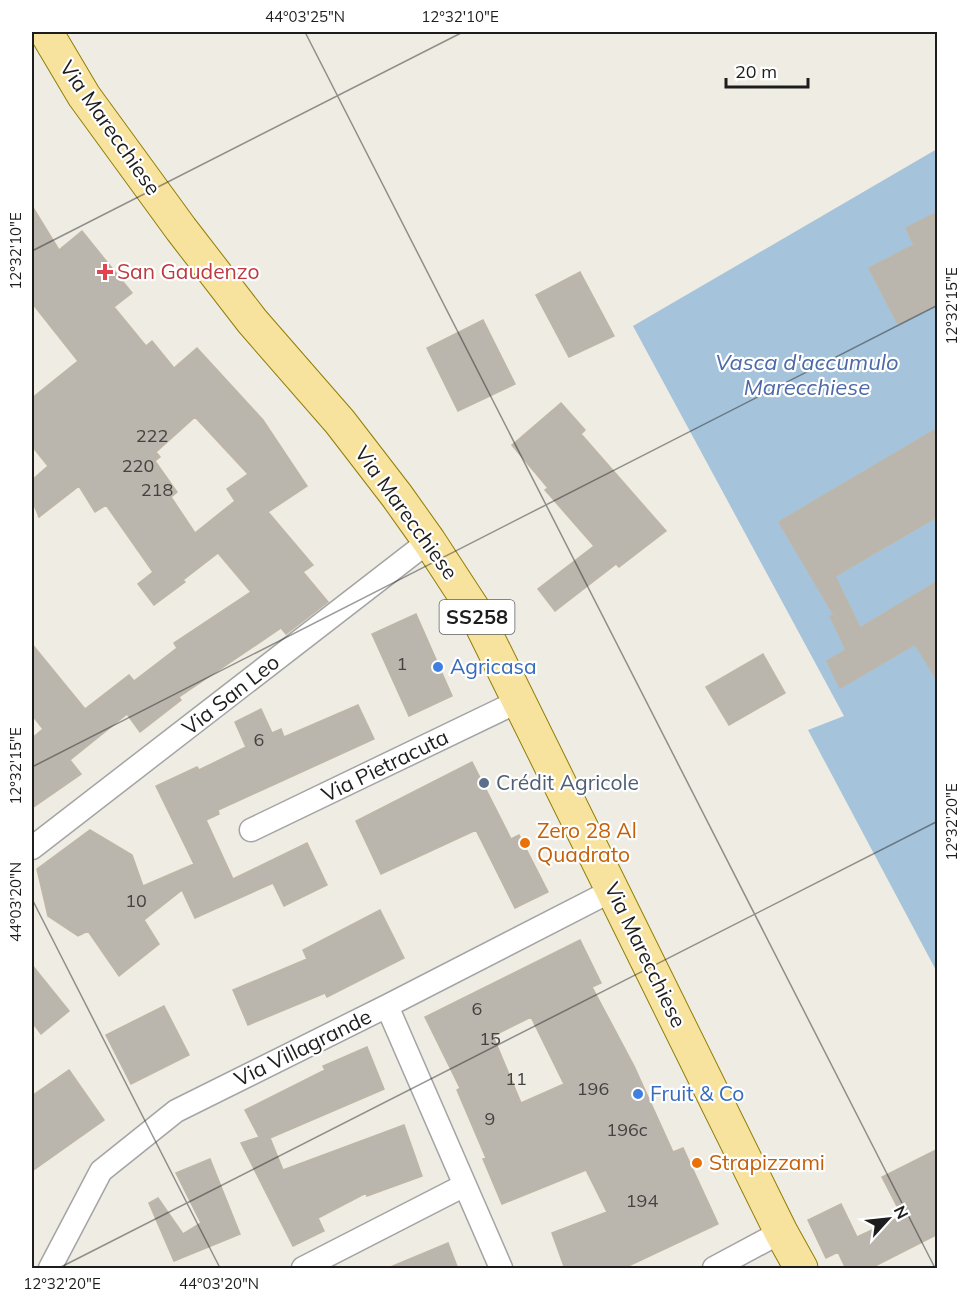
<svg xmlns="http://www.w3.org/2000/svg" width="969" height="1300" viewBox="0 0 969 1300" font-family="Mulish,sans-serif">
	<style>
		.water { fill: #a5c3da }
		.building { fill: #bab5ad; stroke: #bfb6a6; stroke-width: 1.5; fill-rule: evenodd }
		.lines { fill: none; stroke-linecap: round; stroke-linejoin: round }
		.street-casing { stroke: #a4a4a4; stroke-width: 25 }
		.primary-casing { stroke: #907e06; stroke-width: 35 }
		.street { stroke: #fff; stroke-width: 22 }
		.primary { stroke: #f8e39e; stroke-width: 33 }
		.ticks { fill: none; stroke: #1d1d1d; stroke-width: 1.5; stroke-opacity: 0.45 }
		.health-dot { fill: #e0444e; stroke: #fff; stroke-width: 2 }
		.shop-dot { fill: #3f7fe0; stroke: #fff; stroke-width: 2 }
		.service-dot { fill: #5c6f8a; stroke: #fff; stroke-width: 2 }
		.food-dot { fill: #e8710a; stroke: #fff; stroke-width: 2 }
		.labels { text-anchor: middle; stroke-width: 4.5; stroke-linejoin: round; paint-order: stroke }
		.number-label { font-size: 18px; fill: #444341 }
		.shield { fill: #fff; stroke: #616161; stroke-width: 1.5 }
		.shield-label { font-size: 20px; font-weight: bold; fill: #1d1d1d }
		.street-label { font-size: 21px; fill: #1d1d1d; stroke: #fff }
		.health-label { font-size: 21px; fill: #be3a42; stroke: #fff; text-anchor: start }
		.shop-label { font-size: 21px; fill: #366cbe; stroke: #fff; text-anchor: start }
		.service-label { font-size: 21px; fill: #4e5e75; stroke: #fff; text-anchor: start }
		.food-label { font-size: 21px; fill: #c56008; stroke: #fff; text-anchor: start }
		.water-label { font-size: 22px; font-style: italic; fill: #4d69a9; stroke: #fff }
		.neatline { fill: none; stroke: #1d1d1d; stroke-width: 2 }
		.ticks-label { font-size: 15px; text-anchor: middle; fill: #1d1d1d }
	</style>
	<rect width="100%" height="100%" fill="#eeece3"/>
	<path class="water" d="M937,149V972L808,730L844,716L633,326Z"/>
	<path class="building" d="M32,206L59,250L82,231L132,293L114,307L146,346L152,341L174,368L197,348L263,420L307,486L268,512L313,565L303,572L328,602L286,634L281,628L179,697L181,700L140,732L127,714L70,760L81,774L32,808V738L43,729L32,715V644L85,709L129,675L134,681L177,648L174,643L251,592L218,553L183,580L185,582L154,605L138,584L153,572L106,505L95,512L79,486L39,517L32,500V480L48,466L32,446V398L78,361L32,303ZM195,417L248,474L227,489L235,501L195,533L171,497L177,492L155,461L160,457L156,452Z
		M938,212V303L898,324L869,268L914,245L906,228Z
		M580,272L614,336L569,357L536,295Z
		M483,320L515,384L458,411L427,348Z
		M561,403L585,430L581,434L666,531L619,567L616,564L555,611L538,589L594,546L545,490L548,488L512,445Z
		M938,428V516L835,576L860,628L938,581V681L915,644L840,688L827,661L846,650L830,616L834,615L779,522Z
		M416,614L452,696L409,716L372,634Z
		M763,654L785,693L729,725L706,687Z
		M358,705L374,739L218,810L219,814L206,820L233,879L307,843L327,885L284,906L273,883L195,918L182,890L144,920L159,944L119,976L88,931L78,936L48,916L37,869L90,830L132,855L143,886L194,864L156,786L197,767L199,770L246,747L235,722L261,709L272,733L281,729L284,737Z
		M472,762L511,839L519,835L548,892L515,908L476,830L381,874L356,821Z
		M380,910L404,958L327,997L325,993L248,1025L233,990L307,959L303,950Z
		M580,940L601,983L592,987L634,1066L673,1152L683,1148L718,1224L622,1269H565L552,1233L607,1212L586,1170L502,1204L483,1159L486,1158L457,1090L460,1088L425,1017ZM531,1017L564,1084L521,1103L493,1036Z
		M32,965L69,1011L41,1034L32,1022Z
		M164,1006L189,1055L131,1084L106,1035Z
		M367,1047L384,1089L270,1138L283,1170L404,1125L422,1176L367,1196L366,1193L318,1218L324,1231L293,1246L241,1143L259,1137L245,1110L325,1070L323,1066Z
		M69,1070L104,1120L32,1171V1096Z
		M938,1149V1234L869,1269H846L838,1252L826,1258L808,1220L841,1204L857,1237L902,1216L882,1177Z
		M210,1159L240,1234L174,1261L149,1203L158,1198L183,1234L201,1223L176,1173Z
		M448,1243L458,1269H388V1268Z"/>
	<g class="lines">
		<defs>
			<path id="street" d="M251,830L519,701
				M32,848L429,541
				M387,1006L501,1268
				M50,1268L101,1171L176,1111L387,1006L613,890
				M303,1268L465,1185
				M714,1268L781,1232"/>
			<path id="primary" d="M46,32L84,96L181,229L252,321L340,422L397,496L429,541L474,610L781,1232L801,1268"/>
		</defs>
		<use href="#street" class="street-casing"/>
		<use href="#primary" class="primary-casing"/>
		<use href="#street" class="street"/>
		<use href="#primary" class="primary"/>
	</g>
	<path class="ticks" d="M305,32L935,1268M32,251L463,32M32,767L938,305M32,899L220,1268M59,1268L938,821"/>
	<path class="health-dot" d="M102 263h6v6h6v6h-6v6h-6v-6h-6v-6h6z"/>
	<g class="shop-dot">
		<circle cx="438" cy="667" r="6"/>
		<circle cx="638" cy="1094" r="6"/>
	</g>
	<circle class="service-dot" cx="484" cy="783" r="6"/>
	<g class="food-dot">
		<circle cx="525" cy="843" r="6"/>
		<circle cx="697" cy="1163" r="6"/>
	</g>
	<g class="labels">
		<g class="number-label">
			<text x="152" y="442">222</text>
			<text x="138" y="472">220</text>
			<text x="157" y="496">218</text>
			<text x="402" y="670">1</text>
			<text x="259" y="746">6</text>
			<text x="136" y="907">10</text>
			<text x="477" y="1015">6</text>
			<text x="490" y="1045">15</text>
			<text x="516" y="1085">11</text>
			<text x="593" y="1095">196</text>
			<text x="490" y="1125">9</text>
			<text x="627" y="1136">196c</text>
			<text x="642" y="1207">194</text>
		</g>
		<rect class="shield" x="439.5" y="600" width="75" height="34" rx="4.5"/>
		<g class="shield-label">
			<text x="477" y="624">SS258</text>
		</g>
		<g class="street-label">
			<text transform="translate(110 128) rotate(55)" y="7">Via Marecchiese</text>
			<text transform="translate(406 513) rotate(54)" y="7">Via Marecchiese</text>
			<text transform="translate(231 695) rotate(-38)" y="7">Via San Leo</text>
			<text transform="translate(385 766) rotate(-26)" y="7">Via Pietracuta</text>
			<text transform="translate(645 955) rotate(64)" y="7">Via Marecchiese</text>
			<text transform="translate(303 1048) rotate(-26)" y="7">Via Villagrande</text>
		</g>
		<g class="health-label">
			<text x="117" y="279">San Gaudenzo</text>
		</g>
		<g class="shop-label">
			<text x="450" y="674">Agricasa</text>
			<text x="650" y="1101">Fruit &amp; Co</text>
		</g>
		<g class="service-label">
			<text x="496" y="790">Crédit Agricole</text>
		</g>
		<g class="food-label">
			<text x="537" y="838">Zero 28 Al<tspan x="537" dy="24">Quadrato</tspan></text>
			<text x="709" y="1170">Strapizzami</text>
		</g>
		<g class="water-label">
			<text x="807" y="370">Vasca d'accumulo<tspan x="807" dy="25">Marecchiese</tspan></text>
		</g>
	</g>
	<rect width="969" height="1300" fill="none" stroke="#ffffff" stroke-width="66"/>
	<g transform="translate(888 1219) rotate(63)" stroke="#ffffff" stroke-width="4.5" paint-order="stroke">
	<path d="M0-4.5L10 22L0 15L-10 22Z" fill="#1d1d1d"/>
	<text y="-9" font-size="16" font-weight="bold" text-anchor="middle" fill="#1d1d1d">N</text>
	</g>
	<path d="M726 78v9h82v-9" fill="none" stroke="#1d1d1d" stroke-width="3"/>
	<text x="735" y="78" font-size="18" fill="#1d1d1d" stroke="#ffffff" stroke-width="4.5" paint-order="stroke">20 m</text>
	<rect x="33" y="33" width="903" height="1234" class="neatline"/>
	<g class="ticks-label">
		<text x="305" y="22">44°03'25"N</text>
		<text x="460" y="22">12°32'10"E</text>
		<text transform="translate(16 251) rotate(-90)" y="5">12°32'10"E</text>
		<text transform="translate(952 306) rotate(-90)" y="5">12°32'15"E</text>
		<text transform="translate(16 766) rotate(-90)" y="5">12°32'15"E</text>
		<text transform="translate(952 822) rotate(-90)" y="5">12°32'20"E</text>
		<text transform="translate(16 902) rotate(-90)" y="5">44°03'20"N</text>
		<text x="62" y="1289">12°32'20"E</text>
		<text x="219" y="1289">44°03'20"N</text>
	</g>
</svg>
